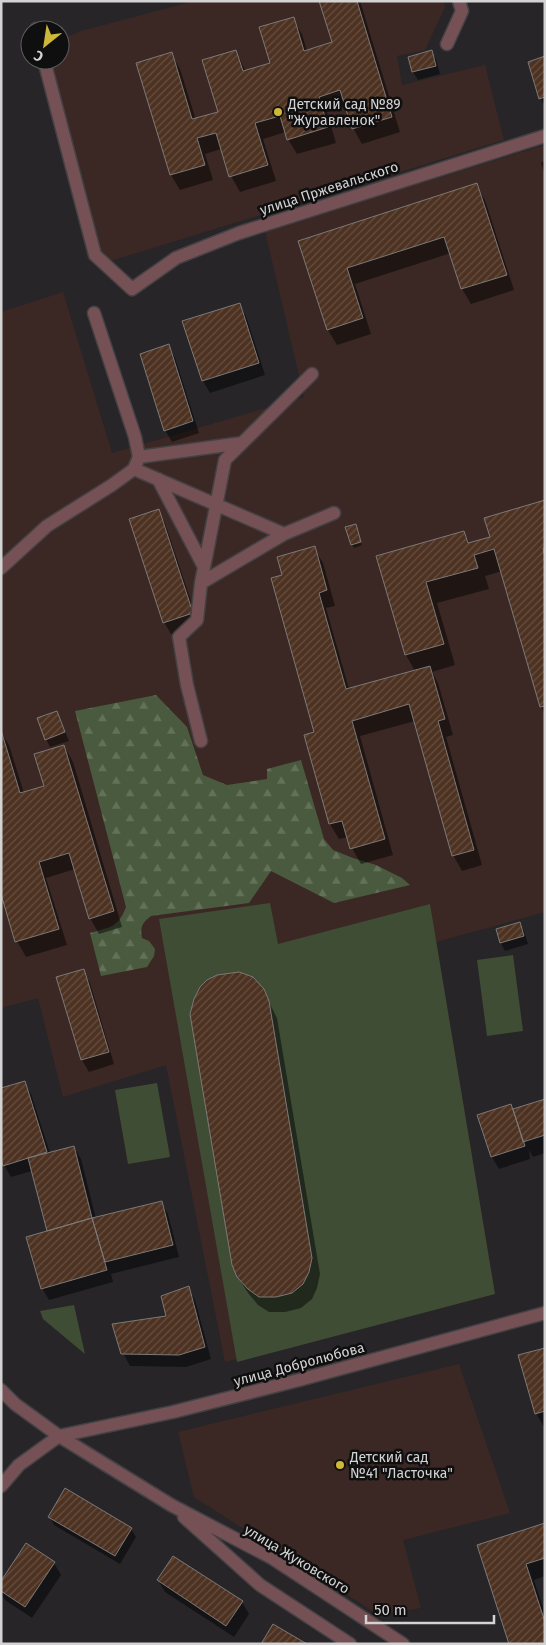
<svg xmlns="http://www.w3.org/2000/svg" width="546" height="1645" viewBox="0 0 546 1645" font-family="'Fira Sans',sans-serif">
	<style>
		.education { fill: #3b2824 }
		.forest { fill: url(#forest-firs) }
		.park { fill: #3f4d35 }
		.shadow { fill: #0007 }
		.building { fill: url(#building-hatch); stroke: #7c7977 }
		.lines { fill: none; stroke-linecap: round; stroke-linejoin: round }
		.minor-casing { stroke: #434144; stroke-width: 15 }
		.minor { stroke: #755155; stroke-width: 12 }
		.poi-dot { fill: #cfb837; stroke: #100f10; stroke-width: 2 }
		.labels { text-anchor: middle; stroke-width: 5; stroke-linejoin: round; paint-order: stroke }
		.poi-label { font-size: 14px; fill: #d4d3d4; stroke: #100f10; text-anchor: start }
		.street-label { font-size: 14px; fill: #d4d3d4; stroke: #100f10 }
	</style>
	<defs>
		<pattern id="forest-firs" width="22" height="20" patternUnits="userSpaceOnUse" patternTransform="scale(1.25)"><rect width="22" height="20" fill="#4a5a3e"/><path d="M5 1l3.5 6h-7zM16 11l3.5 6h-7z" fill="#637159"/></pattern>
		<pattern id="building-hatch" width="6" height="6" patternUnits="userSpaceOnUse" patternTransform="scale(1.25)"><rect width="6" height="6" fill="#4d3222"/><path d="M-1 1l2-2M0 6l6-6M5 7l2-2" fill="none" stroke="#664f41"/></pattern>
	</defs>
	<rect width="100%" height="100%" fill="#272528"/>
	<path class="education" d="M194,1H443L445,7L425,50L397,56L402,85L485,65L504,140L104,263L43,60H60V40L81,31Z
		M545,145V912L436,942L495,1294L225,1362L166,1065L63,1097L38,998L1,1008V312L63,292L112,453L304,397L265,231Z
		M459,1364L510,1513L403,1540L421,1608L379,1615L194,1497L178,1432Z"/>
	<path class="forest" d="M156,695L187,727L203,775L227,785L267,779V769L301,760L324,839L333,850L353,858L376,865L402,878L410,885L334,903L271,871L249,903L151,916C142,923 140,927 142,938L149,941L155,949L154,956L147,967L101,976L90,933C110,927 118,928 126,907L75,711Z"/>
	<path class="park" d="M270,903L278,944L430,904L495,1294L237,1362L159,919Z
		M513,955L523,1031L487,1036L477,960Z
		M157,1083L170,1157L128,1164L115,1090Z
		M74,1305L85,1354L43,1319L40,1311Z"/>
	<path class="shadow" d="M321,1H360L400,132L362,144L353,128L347,106L327,112L336,143L297,154L288,139L286,132L263,139L276,181L240,192L231,176L221,149L205,154L213,180L180,190L171,175L137,64L171,54L180,69L196,120L220,113L236,51L246,72L271,64L293,19L302,34L307,51L333,43Z
		M431,52L436,59L440,74L418,80L413,72L409,58Z
		M545,58V106L540,98Z
		M545,161V175L541,163Z
		M476,185L485,200L514,290L471,304L462,289L451,253L355,284L371,334L337,345L328,330L299,242Z
		M239,304L246,316L265,375L210,393L203,381Z
		M169,346L175,358L199,433L172,442L165,430Z
		M545,502V714L541,707L502,571L485,576L489,589L437,603L455,665L432,672L438,683L453,735L446,737L482,865L462,871L453,855L415,721L360,736L393,855L361,864L352,848L348,837L339,839L330,824L305,736L316,733L283,576L314,548L323,563L335,606L326,608L349,689L415,671L406,655L378,556L464,532L470,544L491,538Z
		M158,511L165,523L199,625L171,634L164,622Z
		M357,529L362,545L354,548L352,544Z
		M57,712L69,741L50,747L46,739Z
		M1,732L9,745L24,793L45,787L64,746L73,762L122,927L99,934L90,918L75,869L46,878L67,945L26,957L17,941Z
		M520,924L524,931L528,944L505,951L501,943L497,930Z
		M83,971L90,983L114,1064L89,1072L82,1060L58,978Z
		M263,990L277,1018L320,1274L317,1288L312,1299L301,1308L285,1312H269L258,1305L248,1293L238,1277Z
		M24,1082L31,1094L50,1153L74,1147L81,1159L96,1219L161,1202L168,1214L179,1257L111,1274L113,1282L49,1300L42,1288L48,1232L32,1171L11,1177L4,1165Z
		M545,1101V1153L533,1157L529,1150L530,1159L499,1169L492,1157L478,1116L513,1110Z
		M188,1288L195,1300L211,1359L186,1367L130,1366L123,1353L167,1317Z
		M545,1349V1429L536,1413Z
		M50,1517L131,1529L136,1537L120,1564L54,1525Z
		M545,1524V1576L534,1580L545,1614V1644L478,1546Z
		M54,1563L61,1575L32,1618L5,1600L1,1594V1583Z
		M158,1580L242,1602L249,1614L234,1637L165,1592Z"/>
	<path class="building" d="M319,1H357L392,117L352,129L340,90L319,97L328,127L287,140L280,116L255,123L268,165L229,177L216,133L197,138L205,165L170,175L136,63L172,52L192,119L218,112L202,60L236,50L243,71L270,63L259,27L294,17L304,51L332,42Z
		M432,50L436,66L412,72L408,57Z
		M545,56V97L539,99L528,62Z
		M477,183L507,275L461,289L444,237L347,268L363,318L327,330L298,241Z
		M240,303L259,363L202,381L182,321Z
		M169,344L193,421L164,431L140,354Z
		M545,500V547L543,548L545,558V706L540,707L494,549L474,555L478,568L426,582L444,644L405,655L376,556L464,531L468,543L490,537L484,518Z
		M159,509L193,613L163,623L129,519Z
		M356,524L361,542L351,545L345,527Z
		M315,546L327,590L319,593L346,689L430,666L445,719L438,721L474,850L452,856L409,704L352,721L385,839L350,849L342,821L329,824L304,735L314,732L271,578L282,575L277,557Z
		M57,711L65,732L45,740L37,718Z
		M1,730L20,793L44,786L34,754L64,745L114,911L89,919L69,853L39,862L59,929L15,942L1,894Z
		M520,922L524,936L500,943L496,929Z
		M84,969L109,1052L81,1060L56,977Z
		M239,972L253,977L264,989L269,1001L312,1258L309,1272L303,1284L292,1293L276,1297H259L248,1289L237,1277L232,1265L190,1014L194,999L200,987L207,980L217,975Z
		M25,1081L47,1152L3,1166L1,1159V1088Z
		M545,1099V1135L523,1142L513,1109Z
		M511,1104L525,1146L491,1157L477,1115Z
		M74,1146L92,1218L47,1231L28,1158Z
		M162,1201L173,1245L105,1262L92,1218Z
		M92,1218L107,1270L41,1289L26,1237Z
		M189,1286L205,1347L179,1355L121,1354L112,1324L166,1316L161,1296Z
		M545,1348V1411L535,1414L518,1355Z
		M65,1488L132,1528L115,1556L48,1517Z
		M545,1523V1558L526,1564L545,1622V1644H509L477,1545Z
		M26,1543L55,1562L25,1607L1,1591V1581Z
		M173,1556L243,1601L226,1626L157,1580Z
		M273,1624L307,1644H261Z"/>
	<g class="lines">
		<defs>
			<path id="minor" d="M36,29L37,30
				M447,44L462,11L459,1
				M44,60L95,255L132,289L176,258L239,233L545,136
				M139,457L242,443
				M134,469L284,534L334,513
				M158,479L204,567
				M1,568L47,526L112,485L134,469L139,457L135,437L94,313
				M201,583L284,534
				M201,741L187,685L179,637L197,620L201,583L225,460L312,374
				M1,1390L15,1404L59,1436L171,1505L272,1558L403,1644
				M1,1486L19,1465L59,1436L173,1412L299,1380L545,1313
				M184,1517L260,1585L350,1644"/>
		</defs>
		<use href="#minor" class="minor-casing"/>
		<use href="#minor" class="minor"/>
	</g>
	<g class="poi-dot">
		<circle cx="278" cy="112" r="5"/>
		<circle cx="340" cy="1465" r="5"/>
	</g>
	<g class="labels">
		<g class="poi-label">
			<text x="288" y="109">Детский сад №89<tspan x="288" dy="16">"Журавленок"</tspan></text>
			<text x="350" y="1462">Детский сад<tspan x="350" dy="16">№41 "Ласточка"</tspan></text>
		</g>
		<g class="street-label">
			<text transform="translate(329 188) rotate(-18)" y="5">улица Пржевальского</text>
			<text transform="translate(299 1364) rotate(-15)" y="5">улица Добролюбова</text>
			<text transform="translate(297 1559) rotate(31)" y="5">улица Жуковского</text>
		</g>
	</g>
	<rect width="546" height="1645" fill="none" stroke="#d4d3d4" stroke-width="5"/>
	<g transform="translate(45 45) rotate(210)"><circle r="24" fill="#100f10" stroke="#5e5d5e"/>
	<path d="M0-4L9 19L0 12L-9 19Z" fill="#cfb837"/>
	<text y="-8" font-size="14" font-weight="bold" text-anchor="middle" fill="#d4d3d4">С</text>
	</g>
	<path d="M366 1615v8h128v-8" fill="none" stroke="#d4d3d4" stroke-width="2.5"/>
	<text x="374" y="1615" font-size="15" fill="#d4d3d4" stroke="#100f10" stroke-width="4" paint-order="stroke">50 m</text>
</svg>
